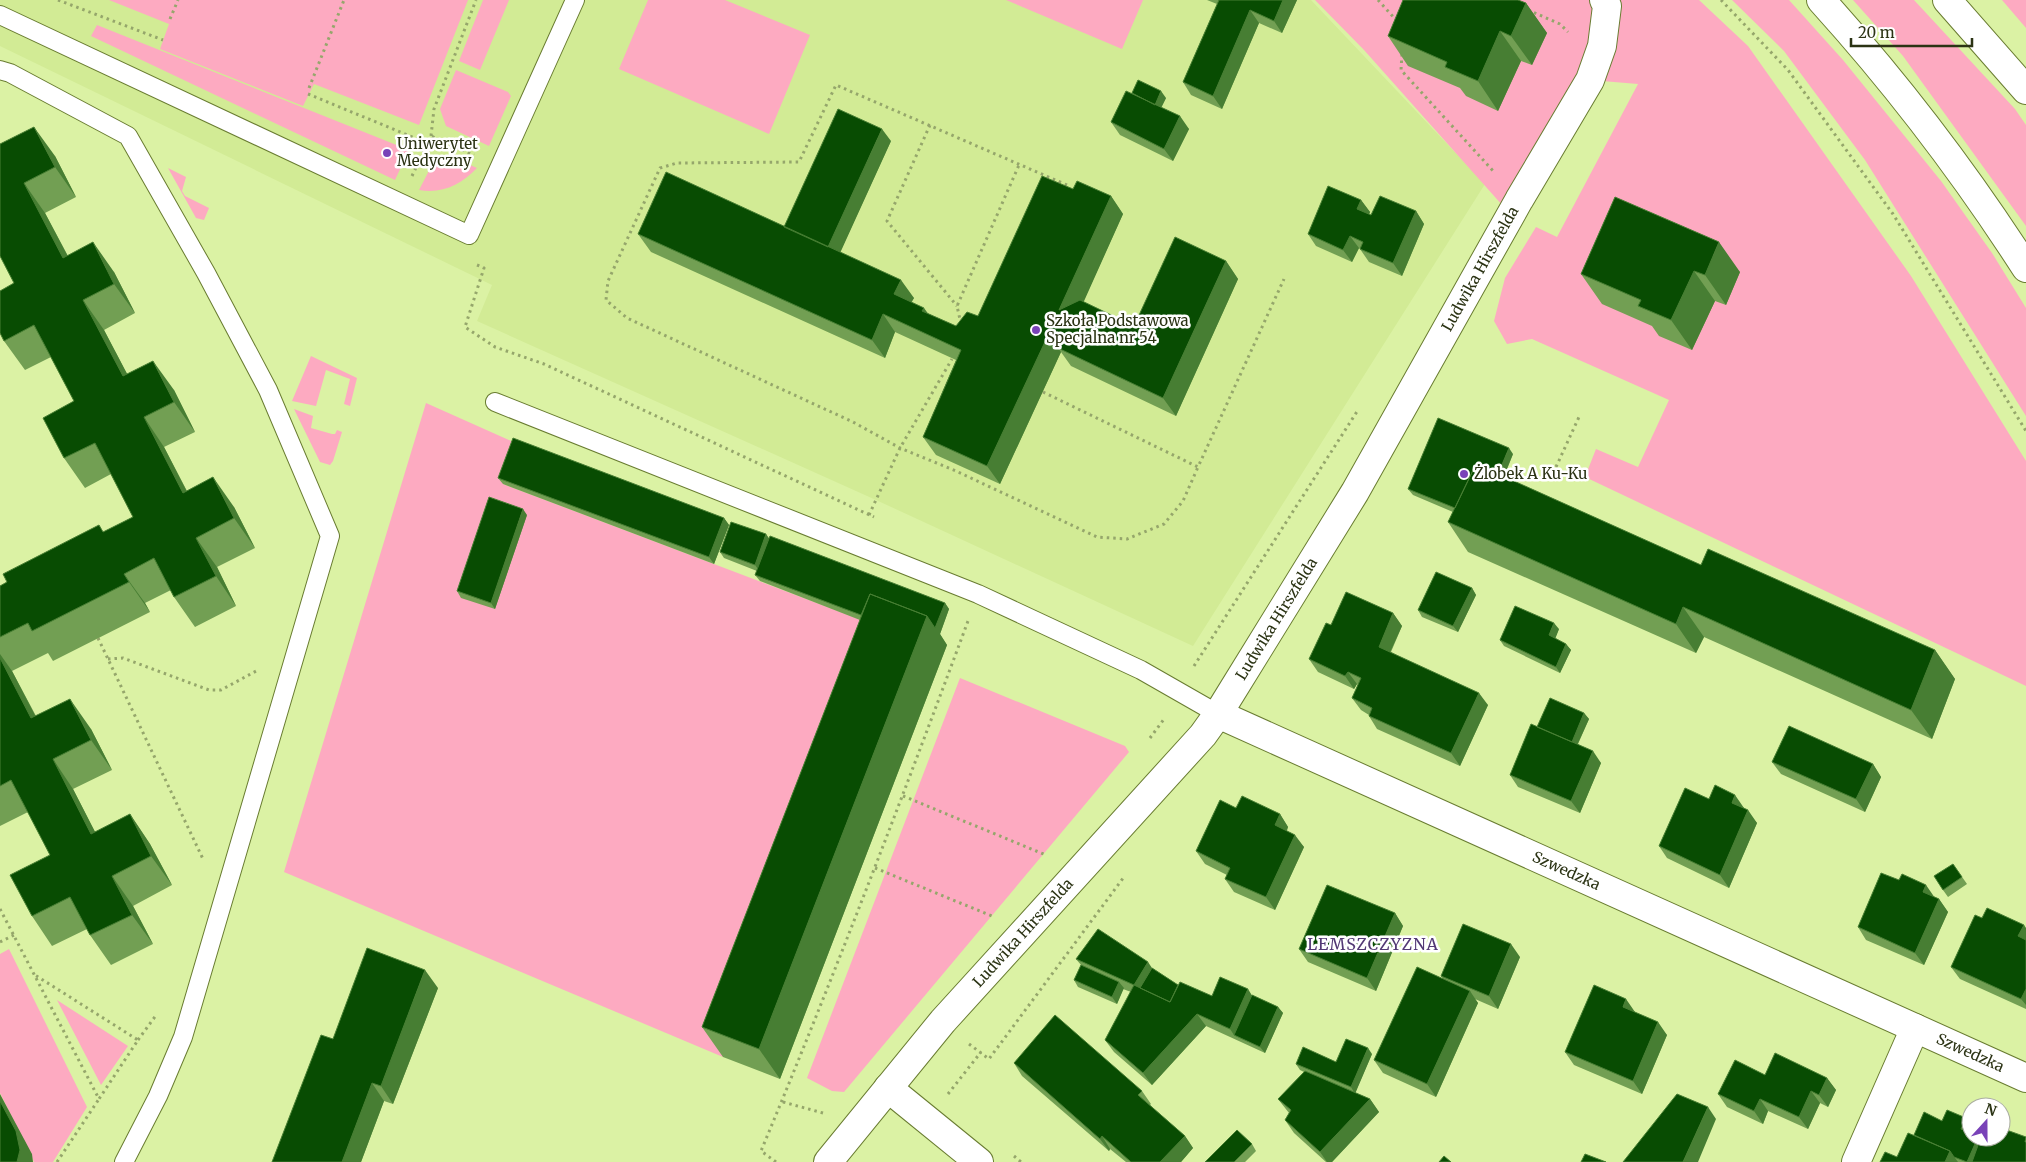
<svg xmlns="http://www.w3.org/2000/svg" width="2026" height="1162" viewBox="0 0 2026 1162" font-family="Merriweather,serif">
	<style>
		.built { fill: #d2eb95 }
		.green { fill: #fdaac1 }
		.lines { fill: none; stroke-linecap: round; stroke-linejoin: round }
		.service-casing { stroke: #697c31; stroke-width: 20 }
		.minor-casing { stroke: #697c31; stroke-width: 30 }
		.secondary-casing { stroke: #697c31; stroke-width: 30 }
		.path { stroke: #95a66b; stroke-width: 3; stroke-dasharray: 2.5 4; stroke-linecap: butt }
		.service { stroke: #fff; stroke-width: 18 }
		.minor { stroke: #fff; stroke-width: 28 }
		.secondary { stroke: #fff; stroke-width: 28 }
		.wall { fill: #729f53 }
		.shaded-wall { fill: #477e33 }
		.building { fill: #084c02; stroke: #477e33 }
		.poi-dot { fill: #7942b8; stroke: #fff; stroke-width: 2 }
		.labels { text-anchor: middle; stroke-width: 5; stroke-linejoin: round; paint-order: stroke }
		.poi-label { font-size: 15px; fill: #2b3314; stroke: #fff; text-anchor: start }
		.street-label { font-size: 15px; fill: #2b3314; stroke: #fff }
		.neighbourhood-label { font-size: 16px; letter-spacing: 1px; fill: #533975; stroke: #fff }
	</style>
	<rect width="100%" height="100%" fill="#dbf2a4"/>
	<path class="built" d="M0,0H1311L1485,184L1193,646L876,500L477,321L492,285L0,46Z"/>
	<path class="green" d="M109,0H468L419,125L314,84L303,106L160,49L169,24Z
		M483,0H509L480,70L459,61Z
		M648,0H725L810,35L769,134L619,69Z
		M1006,0H1143L1122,49Z
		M1315,0H1699L1748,46L1911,276L2026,461V686L1585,477L1596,449L1638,467L1669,400L1532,339L1507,344L1494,321L1505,278L1536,227L1557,237L1638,84L1590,80L1511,215L1364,50Z
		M1732,0H1789L1843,60L1941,181L1992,253L2026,308V416L1865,160L1784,51Z
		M1853,0H1914L2015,109L2026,125V226L1903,56Z
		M2002,0H2026V28Z
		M97,25L409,150L395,180L91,36Z
		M456,70L508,92L511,96L489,146L446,126L440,109Z
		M449,156L477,168C461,185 442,194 419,190L434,161Z
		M168,168L186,177L182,191L185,196L209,208L204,220L196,218Z
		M311,356L357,378L350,406L344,404L350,379L326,370L316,406L292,401Z
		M426,403L518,444L503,484L888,630L723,1057L284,872Z
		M294,409L313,416L311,428L332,434H335L337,430L342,432L333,461L330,465L320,462Z
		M960,678L1125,746L1129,752L844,1092L832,1091L807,1078Z
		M9,949L87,1107L53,1162H34L0,1093V954Z
		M57,1000L128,1046L101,1085Z"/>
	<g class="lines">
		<defs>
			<path id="service" d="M0,15L469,235L575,0
				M0,70L10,73L128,136L206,273L268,390L330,536L183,1037L158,1096L124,1162
				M495,402L978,594L1141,670L1218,714"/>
			<g id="minor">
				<path id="s1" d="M1218,714L2026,1078"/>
				<path d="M888,1088L979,1162"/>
				<path id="s2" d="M828,1162L943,1021L1203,735L1218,714L1355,492L1519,200L1590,80L1602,46L1607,6L1604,0"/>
				<path d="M1856,1162L1915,1028"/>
			</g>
			<path id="secondary" d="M1821,0C1897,84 1965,173 2026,268
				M1947,0L2026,90"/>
		</defs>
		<use href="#service" class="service-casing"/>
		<use href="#minor" class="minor-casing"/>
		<use href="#secondary" class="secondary-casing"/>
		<path class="path" d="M58,0L163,40
			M1378,0L1397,21
			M1721,0L1788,70L1893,214L2026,431
			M1528,10L1560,24L1568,32
			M170,19L178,0
			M1402,54L1401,70L1495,173
			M309,88L344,0
			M308,94L427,143
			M930,125L887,221L957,306
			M431,136L434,109L476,0
			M412,176L431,136L474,155
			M1067,185L836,85L799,162L677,163L660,168L608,281L606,300L627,318L853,422L900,448L956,471L1097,537L1127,539L1164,524L1183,501L1198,467
			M477,265L484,268L465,327L495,347L544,364L874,517
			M961,324L957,306L1019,165
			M1043,392L1198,467L1284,279
			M1556,467L1579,417
			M869,515L900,448L952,359
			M98,638L203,859
			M108,659L123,658L209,690H221L258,670
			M1194,666L1358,410
			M1150,738L1164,719
			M903,796L1046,855
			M875,868L992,916
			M0,909L99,1099L138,1040L35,975
			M0,942L14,935
			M138,1040L157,1014
			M969,1044L989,1059L1124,877
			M948,1094L981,1052
			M783,1102L823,1113
			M1014,1156L1021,1162
			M57,1162L99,1099
			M776,1162L761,1151C834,976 902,799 968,621"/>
		<use href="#service" class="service"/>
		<use href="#minor" class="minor"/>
		<use href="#secondary" class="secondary"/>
	</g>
	<path class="wall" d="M1207,0H1297L1282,33L1259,23L1222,109L1191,95L1183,82L1217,4Z
		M1526,3L1547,33L1532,65L1521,61L1498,111L1466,96L1460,88L1408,66L1388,36Z
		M1132,93L1166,98L1161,108L1189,129L1173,161L1120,135L1111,122Z
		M891,141L840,252L914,298L911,302L929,314L956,326L978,316L1073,189L1111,196L1123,214L1083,302L1134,326L1226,261L1238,279L1176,416L1071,366L1061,352L1000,484L936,455L923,437L956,360L895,332L885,358L651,252L638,234L784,227Z
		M0,144L55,156L76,197L45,213L68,256L114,272L135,313L104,330L127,374L174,390L195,432L164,447L187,491L234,507L255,548L217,567L236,606L195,627L174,597L171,590L145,603L150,612L53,661L48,653L12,671L36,716L91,729L112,770L73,789L95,832L130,814L150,844L172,885L133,906L153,944L111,965L90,935L87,929L52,946L32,916L50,855L28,812L0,826V586L133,517L111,474L85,488L64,458L74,401L51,357L25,370L4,341L14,283Z
		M1615,197L1740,272L1726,305L1715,301L1692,350L1659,336L1652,326L1602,304L1581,274Z
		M1361,200L1370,212L1369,214L1371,215L1416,211L1424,224L1402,276L1369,262L1360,249L1359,248L1352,262L1316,246L1308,234Z
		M1513,454L1504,477L1701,565L1935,650L1955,679L1932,739L1704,637L1696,653L1468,552L1448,522L1453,512L1413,495L1408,489Z
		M498,478L724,518L729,525L714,564L503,484Z
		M527,515L495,609L461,598L457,591Z
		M769,538L945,603L949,609L940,634L947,645L780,1079L723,1057L702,1027L860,620L760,581L755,575L757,571L724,558L720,552Z
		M1472,588L1476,595L1458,632L1422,617L1418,610Z
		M1393,613L1402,626L1391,652L1488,705L1460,766L1377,729L1369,716V715L1361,710L1352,698L1358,685L1357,684L1354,689L1318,672L1309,659L1331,625Z
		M1559,629L1555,638L1566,644L1571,650L1560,673L1504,646L1500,640Z
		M1584,713L1589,719L1578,744L1601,763L1580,813L1518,787L1510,775L1537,727Z
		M1772,762L1873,764L1881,777L1865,812L1781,774Z
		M1709,799L1744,808L1757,823L1729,888L1667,858L1659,846Z
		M1236,808L1280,814L1288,827L1287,831L1304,847L1275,910L1234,892L1225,879L1227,875L1205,864L1196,851Z
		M1953,864L1967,884L1948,897L1943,890Z
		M1899,880L1939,899L1948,912L1924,965L1866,940L1858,927Z
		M1395,913L1403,926L1376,991L1308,962L1299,949Z
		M1982,918L2026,928V1009L1960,979L1951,967Z
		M1520,957L1498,1009L1475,999L1478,1003L1436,1097L1383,1073L1374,1060L1443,979L1441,976Z
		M1076,959L1152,968L1178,985L1212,996L1252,995L1278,1007L1283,1013L1265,1053L1206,1026L1152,1085L1114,1052L1105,1040L1131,992L1123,989L1117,1004L1078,987L1074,980L1081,965Z
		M438,988L393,1104L384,1101L361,1162H272L333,1039Z
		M1635,1012L1667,1035L1642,1094L1574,1065L1565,1052Z
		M1372,1054L1355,1093L1370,1099L1379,1112L1332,1162H1326L1294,1133L1285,1120L1289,1113L1278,1099L1304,1072L1300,1070L1296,1064L1336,1062Z
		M1014,1063L1142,1091L1151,1104L1150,1105L1185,1136L1193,1148L1181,1162H1126L1110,1149L1109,1151L1022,1076Z
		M1765,1075L1827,1078L1836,1090L1828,1107L1820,1103L1808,1129L1768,1111L1763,1124L1727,1107L1718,1094Z
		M1966,1118L1971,1125L1968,1131L1979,1137L1980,1139L2026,1162H1880L1897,1157L1914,1135L1942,1121Z
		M1252,1144L1256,1151L1245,1162H1205Z"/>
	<path class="shaded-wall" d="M1283,0H1297L1282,33L1274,21Z
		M1526,3L1547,33L1532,65L1511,36Z
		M1250,10L1259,23L1222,109L1213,96Z
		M1500,31L1521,61L1498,111L1478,81Z
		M1161,91L1166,98L1158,114L1154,107Z
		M1180,116L1189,129L1173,161L1164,149Z
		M34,127L55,156L76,197L55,167Z
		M882,129L891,141L836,262L827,249Z
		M24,183L45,213L84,287L63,258Z
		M1111,196L1123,214L1072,328L1059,310Z
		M1361,200L1370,212L1366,222L1357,209Z
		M1416,211L1424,224L1402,276L1393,263Z
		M1350,236L1359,248L1352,262L1343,250Z
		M93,242L114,272L135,313L114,284Z
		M1719,242L1740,272L1726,305L1705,275Z
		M1226,261L1238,279L1176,416L1163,398Z
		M1694,271L1715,301L1692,350L1671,320Z
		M901,280L914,298L906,312L894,294Z
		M83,300L104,330L144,406L123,376Z
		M924,308L937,326L922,311Z
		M883,314L895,332L885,358L872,340Z
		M1051,329L1063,347L1058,348L1061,352L1000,484L987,466Z
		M153,361L174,390L195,432L174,402Z
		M144,417L164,447L203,523L183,493Z
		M1509,448L1513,454L1484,524L1480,518Z
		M213,477L234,507L255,548L234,518Z
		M523,509L527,515L495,609L491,603Z
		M724,518L729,525L714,564L709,557Z
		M766,534L771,541L760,572L755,565Z
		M196,538L217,567L236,606L216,576Z
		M124,574L145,603L150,612L129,582Z
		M1472,588L1476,595L1458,632L1453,626Z
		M945,603L949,609L940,634L947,645L780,1079L759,1049L927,616Z
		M1683,607L1704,637L1696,653L1676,624Z
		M1393,613L1402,626L1387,659L1379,647Z
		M1554,623L1559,629L1554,642L1549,635Z
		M1566,644L1571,650L1560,673L1556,667Z
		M1935,650L1955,679L1932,739L1911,710Z
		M0,654L12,671L52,748L31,718L0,658Z
		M1348,672L1357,684L1354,689L1345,676Z
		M1479,693L1488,705L1460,766L1451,753Z
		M70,699L91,729L112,770L91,740Z
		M1584,713L1589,719L1574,752L1570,746Z
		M1593,751L1601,763L1580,813L1571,801Z
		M53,759L73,789L111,863L91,834Z
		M1873,764L1881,777L1865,812L1856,799Z
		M1735,795L1744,808L1740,816L1732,803Z
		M1748,810L1757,823L1729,888L1720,875Z
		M130,814L150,844L172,885L151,856Z
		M1280,814L1288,827L1283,838L1275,825Z
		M1295,835L1304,847L1275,910L1266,897Z
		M112,876L133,906L153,944L132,915Z
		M1926,885L1935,898L1923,892Z
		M1939,899L1948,912L1924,965L1915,953Z
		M1395,913L1403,926L1376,991L1367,978Z
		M2024,925L2026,928V947L2018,936Z
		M1511,944L1520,957L1498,1009L1489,996Z
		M1148,962L1156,974L1145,994L1134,985Z
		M425,970L438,988L393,1104L381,1086Z
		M1119,982L1124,988L1117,1004L1112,997Z
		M1248,989L1256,1002L1234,1035L1230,1029Z
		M2026,989V1005L2021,999Z
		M1470,991L1478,1003L1436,1097L1427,1084Z
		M1626,999L1635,1012L1632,1020L1623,1007Z
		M1278,1007L1283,1013L1265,1053L1260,1047Z
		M1197,1014L1206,1026L1152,1085L1143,1073Z
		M1658,1022L1667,1035L1642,1094L1633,1081Z
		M1368,1048L1372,1054L1355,1094L1351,1087Z
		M1827,1078L1836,1090L1828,1107L1819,1095Z
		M372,1083L384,1101L361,1162H342Z
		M1811,1091L1820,1103L1808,1129L1799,1117Z
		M0,1094L32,1154L33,1162H17L0,1101Z
		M1370,1099L1379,1112L1332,1162H1327L1320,1152Z
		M1760,1099L1768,1111L1763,1124L1754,1111Z
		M1708,1107L1716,1119L1698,1162H1683Z
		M1966,1118L1971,1125L1966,1135L1961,1129Z
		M1102,1136L1110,1149L1109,1151L1100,1139Z
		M1185,1136L1193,1148L1181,1162H1160Z
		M1978,1137L1983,1143L1974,1162H1967Z
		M1950,1151L1958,1162H1945Z"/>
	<path class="building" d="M1219,0H1283L1274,21L1250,10L1213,96L1183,82Z
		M1403,0H1518L1526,3L1511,36L1500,31L1478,81L1445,67L1447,62L1388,36Z
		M1138,80L1161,91L1155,105L1132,93Z
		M1126,91L1180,116L1164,149L1111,122Z
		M838,109L882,129L828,247L784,227Z
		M34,127L55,167L24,183L63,258L93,242L114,284L83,300L123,376L153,361L174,402L144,417L183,493L213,477L234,518L196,538L216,576L174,597L154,558L124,574L129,582L32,631L28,623L0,637V586L7,582L3,574L99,525L103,532L133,517L95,443L64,458L43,418L74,401L34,325L4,341L0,333V291L14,283L0,256V144Z
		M666,172L901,280L894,294L924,308L922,311L956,326L967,312L978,316L1042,176L1073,189L1077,181L1111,196L1059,310L1080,300L1134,326L1175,237L1226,261L1163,398L1058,348L1063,336L1051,329L987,466L923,437L961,350L883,314L872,340L638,234Z
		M1328,186L1361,200L1357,209L1371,215L1380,196L1416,211L1393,263L1360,249L1363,242L1350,236L1343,250L1308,234Z
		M1615,197L1719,242L1705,275L1694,271L1671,320L1638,306L1641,300L1581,274Z
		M1438,418L1509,448L1498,474L1476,464L1455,508L1408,489Z
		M513,438L724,518L709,557L498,478Z
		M1476,464L1701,565L1708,549L1935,650L1911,710L1683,607L1676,624L1448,522Z
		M489,497L523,509L491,603L457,591Z
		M731,522L766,534L755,565L720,552Z
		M770,536L945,603L935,628L927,616L870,594L861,615L755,575Z
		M1436,572L1472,588L1453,626L1418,610Z
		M1346,592L1393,613L1379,647L1479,693L1451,753L1369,716L1372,708L1352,698L1361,678L1348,672L1345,676L1309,659L1326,623L1331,625Z
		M870,594L927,616L759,1049L702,1027Z
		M1515,606L1554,623L1549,635L1566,644L1556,667L1500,640Z
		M0,658L31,718L70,699L91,740L53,759L91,834L130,814L151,856L112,876L132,915L90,935L70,897L32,916L10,875L50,855L11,780L0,786Z
		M1550,698L1584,713L1572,742L1537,727Z
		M1531,724L1593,751L1571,801L1510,775Z
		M1789,726L1873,764L1856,799L1772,762Z
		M1715,785L1735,795L1732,803L1748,810L1720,875L1659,846L1685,788L1709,799Z
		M1242,796L1280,814L1275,825L1295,835L1266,897L1225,879L1230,868L1196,851L1220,800L1236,808Z
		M1953,864L1962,877L1943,890L1934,876Z
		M1881,873L1899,880L1902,874L1926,885L1923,892L1939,899L1915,953L1858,927Z
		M1327,885L1395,913L1367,978L1299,949Z
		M1987,908L2024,925L2018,936L2026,940V989L2021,999L1951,967L1975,915L1982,918Z
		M1463,924L1511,944L1489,996L1441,976Z
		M1098,929L1148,962L1134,985L1170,1002L1180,982L1212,996L1220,977L1248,989L1230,1029L1197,1014L1143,1073L1105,1040L1134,985L1076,959Z
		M367,948L425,970L381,1086L372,1083L342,1162H272L321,1035L333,1039Z
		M1081,965L1119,982L1112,997L1074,980Z
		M1417,967L1470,991L1427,1084L1374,1060Z
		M1152,968L1178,985L1170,1002L1140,988Z
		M1594,985L1626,999L1623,1007L1658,1022L1633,1081L1565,1052Z
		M1252,995L1278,1007L1260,1047L1234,1035Z
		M1055,1015L1142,1091L1138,1095L1185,1136L1160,1162H1131L1102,1136L1100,1139L1014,1063Z
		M1346,1039L1368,1048L1351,1087L1296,1064L1303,1047L1336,1062Z
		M1775,1053L1827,1078L1819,1095L1811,1091L1799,1117L1760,1099L1754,1111L1718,1094L1735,1060L1765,1075Z
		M1305,1071L1370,1099L1320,1152L1285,1120L1291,1110L1278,1099Z
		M1677,1094L1708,1107L1683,1162H1623Z
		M0,1101L16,1131L20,1150L17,1162H0Z
		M1947,1110L1966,1118L1961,1129L1971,1133V1137H1978L1967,1162L1954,1157L1950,1151L1914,1135L1924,1112L1942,1121Z
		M2001,1128L2026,1137L2025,1142H2026V1162H1972L1981,1137H2001Z
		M1237,1130L1252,1144L1234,1162H1205Z
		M1908,1133L1950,1151L1945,1162H1880L1885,1152L1897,1157Z
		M1585,1154L1606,1162H1581Z
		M1444,1156L1451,1162H1439Z"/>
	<g class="poi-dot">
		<circle cx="387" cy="153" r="5"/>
		<circle cx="1036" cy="330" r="5"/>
		<circle cx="1464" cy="474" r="5"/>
	</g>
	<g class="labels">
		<g class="poi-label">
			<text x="397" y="149">Uniwerytet<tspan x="397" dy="17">Medyczny</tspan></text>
			<text x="1046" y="326">Szkoła Podstawowa<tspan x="1046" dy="17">Specjalna nr 54</tspan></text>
			<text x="1474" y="479">Żlobek A Ku-Ku</text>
		</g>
		<g class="street-label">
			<text dy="5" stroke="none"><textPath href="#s2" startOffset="1111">Ludwika Hirszfelda</textPath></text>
			<text dy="5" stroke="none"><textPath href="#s2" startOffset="706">Ludwika Hirszfelda</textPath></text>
			<text dy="5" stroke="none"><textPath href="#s1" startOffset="382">Szwedzka</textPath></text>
			<text dy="5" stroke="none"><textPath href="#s2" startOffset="301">Ludwika Hirszfelda</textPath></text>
			<text dy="5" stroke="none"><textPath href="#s1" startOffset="825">Szwedzka</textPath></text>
		</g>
		<g class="neighbourhood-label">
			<text x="1373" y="950">LEMSZCZYZNA</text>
		</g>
	</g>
	<g transform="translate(1986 1122) rotate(21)"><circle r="24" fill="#ffffff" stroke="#aaada1"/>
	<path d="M0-4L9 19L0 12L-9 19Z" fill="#7942b8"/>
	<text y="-8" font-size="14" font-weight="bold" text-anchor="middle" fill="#2b3314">N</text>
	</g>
	<path d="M1851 38v8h121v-8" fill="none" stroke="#2b3314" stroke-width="2.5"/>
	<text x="1858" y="38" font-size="15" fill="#2b3314" stroke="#ffffff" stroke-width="4" paint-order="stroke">20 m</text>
</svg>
